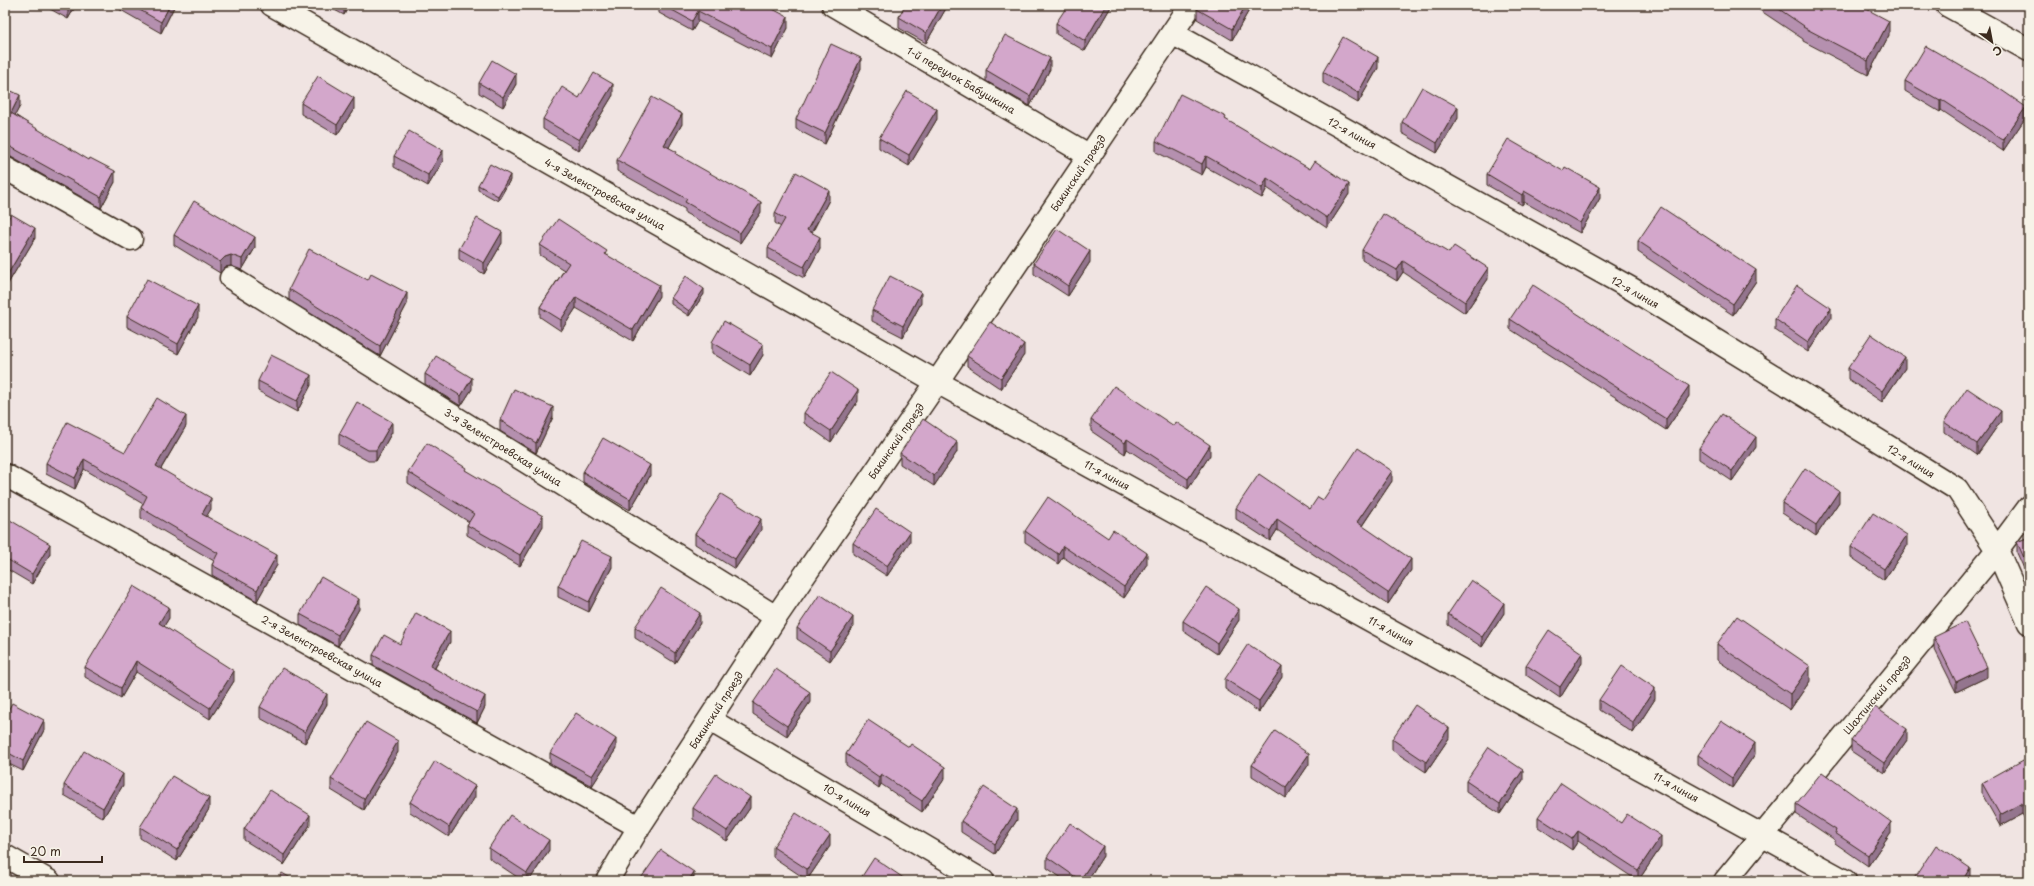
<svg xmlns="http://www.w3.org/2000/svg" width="2034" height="886" viewBox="0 0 2034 886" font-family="'Playpen Sans',sans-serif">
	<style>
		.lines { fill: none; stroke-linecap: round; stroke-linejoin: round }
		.minor-casing { stroke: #3b2a1e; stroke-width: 25 }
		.minor { stroke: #f7f3e8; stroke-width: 22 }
		.wall { fill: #b590af; stroke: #3b2a1e }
		.shaded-wall { fill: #94758e; stroke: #3b2a1e }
		.building { fill: #d3a7cb; stroke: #3b2a1e }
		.labels { text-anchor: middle; stroke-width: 3; stroke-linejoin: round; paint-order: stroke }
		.street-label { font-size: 10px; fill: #3b2a1e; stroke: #f7f3e8 }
	</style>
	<rect width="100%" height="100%" fill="#f0e4e2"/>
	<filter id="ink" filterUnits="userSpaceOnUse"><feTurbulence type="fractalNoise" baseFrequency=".025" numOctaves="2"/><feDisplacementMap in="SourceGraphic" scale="8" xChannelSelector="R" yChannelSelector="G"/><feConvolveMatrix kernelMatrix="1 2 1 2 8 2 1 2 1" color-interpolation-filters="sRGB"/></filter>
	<g filter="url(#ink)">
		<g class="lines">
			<defs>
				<path id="minor" d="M272,5L937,382L1845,881
					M833,5L1090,156
					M1947,5L2029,50
					M1172,33L1632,289L1957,489L1997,550L2029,623
					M5,168L131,239
					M231,278L776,617
					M5,475L639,827
					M710,720L983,881
					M5,856L49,881
					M607,881L639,827L776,617L937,382L1191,5
					M1725,881L1997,550L2029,507"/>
			</defs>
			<use href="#minor" class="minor-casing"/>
			<use href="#minor" class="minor"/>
		</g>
		<path class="wall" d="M43,5H76L68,19Z
			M112,5H174V7L161,33Z
			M325,5H349L344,15Z
			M659,5H765L788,28L772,59L698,21L692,31L659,13Z
			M905,5H948L926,43L899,28V17Z
			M1112,5L1085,51L1056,34V23Z
			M1199,5H1252L1232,40L1197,19V9Z
			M1752,5H1859L1889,35L1868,75L1803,41V39Z
			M861,68L825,144L796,129V119Z
			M1378,68L1358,103L1323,83V72Z
			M1050,69L1030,106L986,81V70Z
			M1905,81L2026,117L2003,151L1941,110L1940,112L1905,91Z
			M479,83L516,84L503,107L479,93Z
			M5,88L20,106L15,115L115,182L101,208L11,157L5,154Z
			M613,95L579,151L543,129V119L579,98Z
			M301,103L354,109L337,135L301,114Z
			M1458,118L1437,153L1402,133V122Z
			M937,119L909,166L879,148V138Z
			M1226,120L1349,194L1327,228L1267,188L1262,198L1206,167L1202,175L1156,152V141Z
			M682,124L669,147L677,155L761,212L740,243L685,213V209L617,171V160Z
			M394,156L443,161L428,186L394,167Z
			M1487,174L1600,198L1580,233L1524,202L1522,205L1487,185Z
			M510,180L498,201L478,190V185Z
			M829,200L812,233L820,248L804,278L768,259V248L781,227L775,223V213Z
			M5,224L35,238L6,287H5Z
			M174,235L255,248L242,270L231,266L225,267L220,273L174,245Z
			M1638,241L1756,281L1733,315L1638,252Z
			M502,243L484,274L459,259V249Z
			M540,245L607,255L659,296L633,341L576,308L561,331L540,317V307L564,270L540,255Z
			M1362,250L1488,279L1465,313L1403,272L1397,281L1362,260Z
			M1090,262L1068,296L1034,274V263Z
			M368,280L407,304L380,356L289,300V289Z
			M704,294L689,316L671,304V298Z
			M921,303L903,337L872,321V310Z
			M127,316L198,317L178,354L127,327Z
			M1831,318L1808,352L1775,330V319Z
			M1510,319L1689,396L1666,430L1510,329Z
			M712,342L763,355L750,376L712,353Z
			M1024,355L1001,389L967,366V356Z
			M1848,368H1905L1882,402L1848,379Z
			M425,374L472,389L461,406L425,384Z
			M258,381L311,385L297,412L258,391Z
			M858,401L831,442L804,423V413Z
			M553,417L536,453L500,431V420Z
			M1091,420L1210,455L1188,489L1127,449L1125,454L1091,431Z
			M2001,421L1977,455L1944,432V422Z
			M186,426L161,469L211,509L206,516L277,565L257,601L212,575V565L214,561L141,518V508L143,504L84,469L75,489L46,474V463L125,452Z
			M392,432L376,461H368L339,445V434Z
			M1756,447L1732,481L1699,459V448Z
			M957,452L934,486L900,464V453Z
			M466,471L543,526L520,566L467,535V525L469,522L408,483V472Z
			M583,472L650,476L630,510L583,482Z
			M1392,481L1362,526L1411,570L1388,604L1277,530L1270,541L1236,519V508L1310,509L1323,500Z
			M1839,502L1816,536L1782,513V503Z
			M5,529L50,554L32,584L5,568Z
			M761,530L735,569L695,544V534Z
			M1025,531L1147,564L1124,598L1063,557L1058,564L1025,542Z
			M2029,537V580L2017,553V542Z
			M910,542L887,576L853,554V543Z
			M1907,546L1884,580L1851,557V547Z
			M612,567L589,612L558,597V586Z
			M359,609L338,646L300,625V614Z
			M1504,613L1482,647L1448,625V614Z
			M169,618L164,626L234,681L210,719L136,672L121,698L85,677V667Z
			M1239,620L1217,654L1183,631V621Z
			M700,623L675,663L635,638V627Z
			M853,627L830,661L797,639V628Z
			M1934,637L1987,677L1956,692L1934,648Z
			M450,642L435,668L485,707L477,723L373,665V655L400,644Z
			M1717,644L1810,681L1790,710L1717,660Z
			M1582,663L1560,698L1526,675V665Z
			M1282,677L1259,712L1225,689V679Z
			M1655,699L1633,733L1599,710V700Z
			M810,702L787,736L753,714V703Z
			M327,704L305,743L260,718V707Z
			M5,716L44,730L23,771L5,762Z
			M1449,738L1426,772L1392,750V739Z
			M1851,740H1907L1884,773L1851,751Z
			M616,749L592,786L550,764V753Z
			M398,752L364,810L331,790V779Z
			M846,754L945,778L922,812L881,784L879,788L846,765Z
			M1755,754L1732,788L1698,765V755Z
			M1309,764L1286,798L1252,776V765Z
			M2029,767V826L2022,814L2000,826L1982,794V783Z
			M1523,780L1500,814L1466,792V781Z
			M64,785H123L103,818L64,795Z
			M475,797L449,837L410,812V802Z
			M1796,804L1891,832L1868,866L1835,843V840L1796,814Z
			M693,808H750L727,841L693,819Z
			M209,809L177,861L140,838V827Z
			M1538,817L1621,823L1661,847L1638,881L1578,841L1572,850L1538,827Z
			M1017,820L995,854L961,832V821Z
			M310,825L284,865L244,840V829Z
			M830,846L807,880L773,857V847Z
			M489,848L549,850L529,881H523L489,858Z
			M1103,856L1087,881H1066L1047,868V857Z"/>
		<path class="shaded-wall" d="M70,5H76L68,19V9Z
			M170,5H174V7L161,33V22Z
			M344,5H349L344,15Z
			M942,5H948L926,43V33Z
			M1106,5H1112L1085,51V41Z
			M1246,5H1252L1232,40V29Z
			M698,11V21L692,31V21Z
			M788,17V28L772,59V49Z
			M1889,21V35L1868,75V61Z
			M1378,57V68L1358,103V93Z
			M861,58V68L825,144V133Z
			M1050,58V69L1030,106V96Z
			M516,74V84L503,107V97Z
			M613,84V95L579,151V140Z
			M20,95V106L11,123V113Z
			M354,98V109L337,135V125Z
			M1941,99V110L1940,112V101Z
			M1458,107V118L1437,153V143Z
			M2026,107V117L2003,151V140Z
			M937,109V119L909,166V155Z
			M682,114V124L664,156V145Z
			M443,150V161L428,186V175Z
			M1206,156V167L1202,175V164Z
			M115,171V182L101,208V197Z
			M510,175V180L498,201V196Z
			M1267,178V188L1262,198V188Z
			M1349,184V194L1327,228V218Z
			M1600,187V198L1580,233V223Z
			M829,190V200L807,241V230Z
			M1524,191V202L1522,205V195Z
			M761,202V212L740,243V233Z
			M35,228V238L6,287V277Z
			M502,232V243L484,274V263Z
			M255,237V248L242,270V259Z
			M820,237V248L804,278V267Z
			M1090,251V262L1068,296V286Z
			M231,255V266L225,267L220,273V262L225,257Z
			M1403,261V272L1397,281V270Z
			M1488,268V279L1465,313V302Z
			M1756,270V281L1733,315V304Z
			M659,285V296L633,341V330Z
			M704,289V294L689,316V311Z
			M921,292V303L903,337V326Z
			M407,293V304L380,356V346Z
			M576,297V308L561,331V320Z
			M198,306V317L178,354V344Z
			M1831,308V318L1808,352V342Z
			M763,344V355L750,376V365Z
			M1024,344V355L1001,389V378Z
			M1905,357V368L1882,402V391Z
			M311,375V385L297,412V401Z
			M472,378V389L461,406V396Z
			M1689,386V396L1666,430V419Z
			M858,390V401L831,442V431Z
			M553,407V417L536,453V443Z
			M2001,411V421L1977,455V444Z
			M186,416V426L156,477V466Z
			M392,422V432L376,461V450Z
			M1756,437V447L1732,481V471Z
			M1127,439V449L1125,454V443Z
			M957,442V452L934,486V476Z
			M1210,445V455L1188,489V479Z
			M84,459V469L75,489V478Z
			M650,465V476L630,510V499Z
			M1392,471V481L1357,533V522Z
			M1839,491V502L1816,536V525Z
			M211,498V509L202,524V514Z
			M543,516V526L520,566V555Z
			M761,519V530L735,569V559Z
			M1277,519V530L1270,541V531Z
			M910,532V542L887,576V566Z
			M1907,535V546L1884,580V569Z
			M50,544V554L32,584V574Z
			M1063,546V557L1058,564V554Z
			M1147,553V564L1124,598V587Z
			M277,555V565L257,601V590Z
			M612,556V567L589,612V602Z
			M1411,559V570L1388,604V593Z
			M359,599V609L338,646V635Z
			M1504,603V613L1482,647V637Z
			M169,607V618L159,634V623Z
			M1239,609V620L1217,654V643Z
			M700,613V623L675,663V653Z
			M853,617V627L830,661V651Z
			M450,631V642L430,676V666Z
			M1582,653V663L1560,698V687Z
			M136,661V672L121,698V688Z
			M1810,666V681L1790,710V694Z
			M1282,667V677L1259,712V701Z
			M1987,667V677L1956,692V682Z
			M234,671V681L210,719V708Z
			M1655,688V699L1633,733V722Z
			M810,692V702L787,736V726Z
			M327,694V704L305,743V732Z
			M485,696V707L477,723V712Z
			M44,720V730L23,771V761Z
			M1449,728V738L1426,772V762Z
			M1907,729V740L1884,773V763Z
			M616,739V749L592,786V776Z
			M398,741V752L364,810V799Z
			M1755,743V754L1732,788V778Z
			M1309,754V764L1286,798V787Z
			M945,767V778L922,812V801Z
			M1523,770V780L1500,814V804Z
			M123,774V785L103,818V808Z
			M881,774V784L879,788V777Z
			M475,786V797L449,837V827Z
			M750,797V808L727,841V831Z
			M209,798V809L177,861V850Z
			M2022,803V814L2000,826V815Z
			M1017,809V820L995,854V844Z
			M310,815V825L284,865V855Z
			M1891,822V832L1868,866V855Z
			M1578,831V841L1572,850V839Z
			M830,835V846L807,880V869Z
			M1661,836V847L1638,881V870Z
			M549,840V850L529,881H527V873Z
			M1103,846V856L1087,881H1080V880Z
			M1970,868V879L1969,881H1962Z
			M694,872V881H688Z"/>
		<path class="building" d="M61,5H70L68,9Z
			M131,5H170L161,22Z
			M663,5H765L788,17L772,49L698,11L692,21Z
			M905,5H942L926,33L899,17Z
			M1068,5H1106L1085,41L1056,23Z
			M1199,5H1246L1232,29L1197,9Z
			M1773,5H1859L1889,21L1868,61L1803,27L1804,26Z
			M1005,35L1050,58L1030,96L986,70Z
			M1343,37L1378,57L1358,93L1323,72Z
			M831,44L861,58L825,133L796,119Z
			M1926,46L1997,87L2026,107L2003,140L1941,99L1940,101L1905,81Z
			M492,60L516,74L503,97L479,83Z
			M594,73L613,84L579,140L543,119L562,87L579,98Z
			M318,76L354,98L337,125L301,103Z
			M1422,87L1458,107L1437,143L1402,122Z
			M5,88L20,95L11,113L89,160L90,158L115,171L101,197L11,147L5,144Z
			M907,91L937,109L909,155L879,138Z
			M1180,94L1226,117L1225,119L1310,169L1315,161L1349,184L1327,218L1267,178L1262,188L1206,156L1202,164L1156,141Z
			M652,97L682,114L664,145L677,152L676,154L761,202L740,233L685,202L687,199L617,160Z
			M409,131L443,150L428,175L394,156Z
			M1508,139L1563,171L1565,167L1600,187L1580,223L1524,191L1522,195L1487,174Z
			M490,164L510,175L498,196L478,185Z
			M796,172L829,190L807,230L820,237L804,267L768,248L785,219L775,213Z
			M194,201L255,237L242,259L231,255L225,257L220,262L174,235Z
			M1661,207L1756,270L1733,304L1638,241Z
			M11,214L35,228L6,277L5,276V224Z
			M1383,214L1449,253L1454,246L1488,268L1465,302L1403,261L1397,270L1362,250Z
			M477,218L502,232L484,263L459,249Z
			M558,219L607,251L605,254L659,285L633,330L576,297L561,320L540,307L569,263L540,245Z
			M1057,229L1090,251L1068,286L1034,263Z
			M309,249L368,280L371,274L407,293L380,346L289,289Z
			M686,276L704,289L689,311L671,298Z
			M890,276L921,292L903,326L872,310Z
			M147,279L198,306L178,344L127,316Z
			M1533,285L1689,386L1666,419L1510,319Z
			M1797,285L1831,308L1808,342L1775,319Z
			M724,321L763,344L750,365L712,342Z
			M990,322L1024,344L1001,378L967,356Z
			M1871,334L1905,357L1882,391L1848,368Z
			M271,355L311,375L297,401L258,381Z
			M436,356L472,378L461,396L425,374Z
			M831,372L858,390L831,431L804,413Z
			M1114,386L1174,426L1176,422L1210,445L1188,479L1127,439L1125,443L1091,420Z
			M1967,388L2001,411L1977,444L1944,422Z
			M514,389L553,407L536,443L500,420Z
			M157,398L186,416L156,466L211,498L202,514L277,555L257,590L212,565L218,553L141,508L147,496L84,459L75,478L46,463L67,422L125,452Z
			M357,402L392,422L376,450H368L339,434Z
			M1722,414L1756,437L1732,471L1699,448Z
			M923,419L957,442L934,476L900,453Z
			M603,438L650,465L630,499L583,472Z
			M427,443L466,468L465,470L543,516L520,555L467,525L474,514L408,472Z
			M1358,448L1392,471L1357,522L1411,559L1388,593L1277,519L1270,531L1236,508L1259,474L1310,509L1318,497L1323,500Z
			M1805,468L1839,491L1816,525L1782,503Z
			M721,494L761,519L735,559L695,534Z
			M1048,497L1108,538L1113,530L1147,553L1124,587L1063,546L1058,554L1025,531Z
			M876,509L910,532L887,566L853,543Z
			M1873,513L1907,535L1884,569L1851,547Z
			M10,520L50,544L32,574L5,558V529Z
			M2029,537V569L2017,542Z
			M581,541L612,556L589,602L558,586Z
			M321,577L359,599L338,635L300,614Z
			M1471,580L1504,603L1482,637L1448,614Z
			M134,586L169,607L159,623L234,671L210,708L136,661L121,688L85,667Z
			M1206,587L1239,609L1217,643L1183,621Z
			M661,588L700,613L675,653L635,627Z
			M820,594L853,617L830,651L797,628Z
			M416,613L450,631L430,666L485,696L477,712L373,655L384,635L400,644Z
			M1737,616L1810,666L1790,694L1717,644Z
			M1965,622L1987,667L1956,682L1934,637Z
			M1549,630L1582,653L1560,687L1526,665Z
			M1248,644L1282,667L1259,701L1225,679Z
			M1622,666L1655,688L1633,722L1599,700Z
			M282,668L327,694L305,732L260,707Z
			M776,669L810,692L787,726L753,703Z
			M12,703L44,720L23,761L5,751V716Z
			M1415,705L1449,728L1426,762L1392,739Z
			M1875,707L1907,729L1884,763L1851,740Z
			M576,713L616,739L592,776L550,753Z
			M868,720L909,747L911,744L945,767L922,801L881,774L879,777L846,754Z
			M1721,721L1755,743L1732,778L1698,755Z
			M366,722L398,741L364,799L331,779Z
			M1275,731L1309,754L1286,787L1252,765Z
			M1489,747L1523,770L1500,804L1466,781Z
			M84,751L123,774L103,808L64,785Z
			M2025,759L2029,767V816L2022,803L2000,815L1982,783Z
			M435,761L475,786L449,827L410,802Z
			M1822,772L1891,822L1868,855L1835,833L1836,830L1796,804Z
			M716,774L750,797L727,831L693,808Z
			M172,776L209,798L177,850L140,827Z
			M1561,783L1621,823L1627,814L1661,836L1638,870L1578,831L1572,839L1538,817Z
			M984,787L1017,809L995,844L961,821Z
			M270,790L310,815L284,855L244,829Z
			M796,813L830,835L807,869L773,847Z
			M510,815L549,840L527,873L489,848Z
			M1070,823L1103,846L1080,880L1047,857Z
			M1936,845L1970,868L1962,881H1915L1913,880Z
			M661,850L694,872L688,881H639Z
			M874,858L908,881H859Z
			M282,873L296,881H277Z
			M1752,875L1762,881H1748Z"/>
	</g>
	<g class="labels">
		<g class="street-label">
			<text transform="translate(961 80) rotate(30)" y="4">1-й переулок Бабушкина</text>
			<text transform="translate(1352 133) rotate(29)" y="4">12-я линия</text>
			<text transform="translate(1078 173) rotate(-56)" y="4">Бакинский проезд</text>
			<text transform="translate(605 194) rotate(29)" y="4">4-я Зеленстроевская улица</text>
			<text transform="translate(1635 292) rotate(30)" y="4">12-я линия</text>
			<text transform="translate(896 441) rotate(-55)" y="4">Бакинский проезд</text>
			<text transform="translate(503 447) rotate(32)" y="4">3-я Зеленстроевская улица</text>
			<text transform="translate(1911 461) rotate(32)" y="4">12-я линия</text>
			<text transform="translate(1107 475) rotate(29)" y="4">11-я линия</text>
			<text transform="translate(1391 631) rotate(29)" y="4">11-я линия</text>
			<text transform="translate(322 651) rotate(29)" y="4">2-я Зеленстроевская улица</text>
			<text transform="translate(1877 695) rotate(-50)" y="4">Шахтинский проезд</text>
			<text transform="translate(716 710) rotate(-57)" y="4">Бакинский проезд</text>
			<text transform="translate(1676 787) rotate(29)" y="4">11-я линия</text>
			<text transform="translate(847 800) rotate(31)" y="4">10-я линия</text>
		</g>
	</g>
	<rect width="2034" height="886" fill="none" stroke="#f7f3e8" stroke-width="20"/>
	<rect x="10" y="10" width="2014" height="866" fill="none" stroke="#3b2a1e" stroke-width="1.5" filter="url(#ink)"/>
	<g transform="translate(1992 42) rotate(148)" stroke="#f7f3e8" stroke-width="3" paint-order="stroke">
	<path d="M0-3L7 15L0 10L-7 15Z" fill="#3b2a1e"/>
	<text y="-6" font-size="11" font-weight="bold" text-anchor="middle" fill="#3b2a1e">С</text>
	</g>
	<path d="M24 856v6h78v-6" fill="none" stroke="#3b2a1e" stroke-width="2"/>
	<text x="30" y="856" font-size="12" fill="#3b2a1e" stroke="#f7f3e8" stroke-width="3" paint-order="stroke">20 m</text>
</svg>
